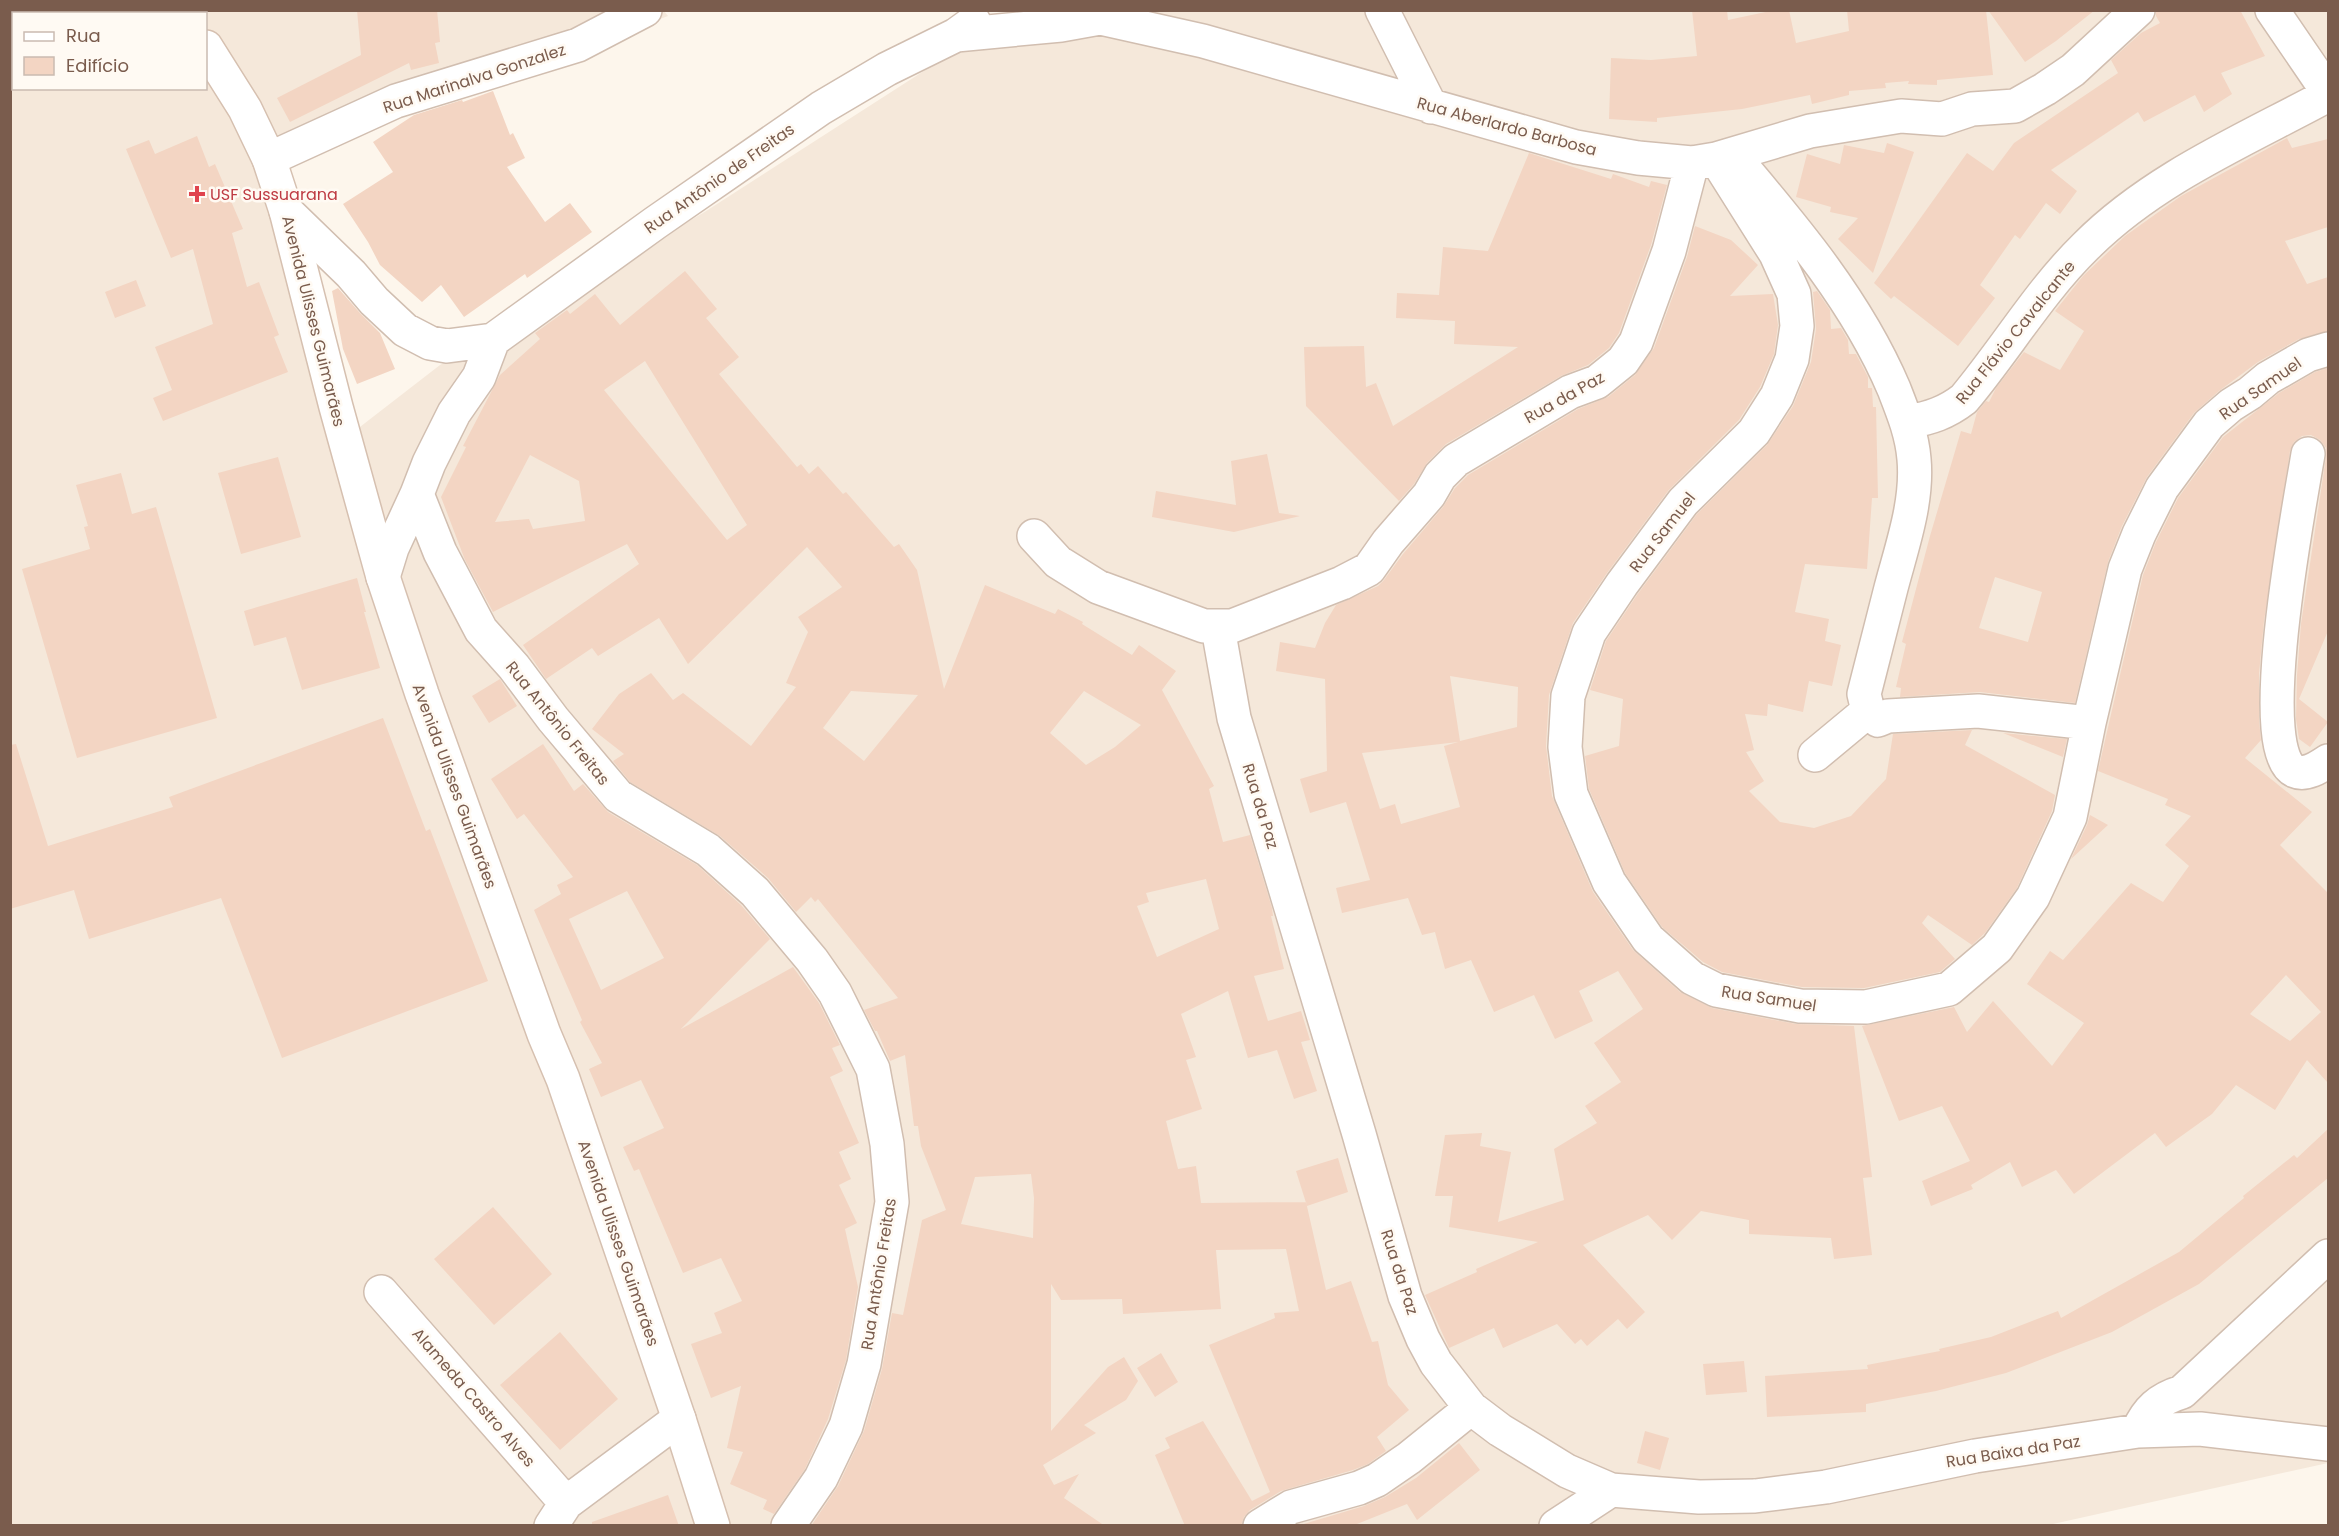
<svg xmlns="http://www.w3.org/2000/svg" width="2339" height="1536" viewBox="0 0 2339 1536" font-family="Poppins,sans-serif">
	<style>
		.residential { fill: #f5e8da; fill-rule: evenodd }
		.building { fill: #f3d5c3; fill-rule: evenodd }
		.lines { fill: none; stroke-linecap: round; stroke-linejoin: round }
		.minor-casing { stroke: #d1beb0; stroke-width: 36 }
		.secondary-casing { stroke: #d6c0b0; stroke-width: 36 }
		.minor { stroke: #fff; stroke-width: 33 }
		.secondary { stroke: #fff; stroke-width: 33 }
		.health-dot { fill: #e0444e; stroke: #fffaf3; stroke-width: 2 }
		.labels { text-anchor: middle; stroke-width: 5; stroke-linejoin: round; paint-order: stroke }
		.street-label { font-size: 16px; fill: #7a5c4d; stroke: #fffaf3 }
		.health-label { font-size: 16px; fill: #be3a42; stroke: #fffaf3; text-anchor: start }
	</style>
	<rect width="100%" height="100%" fill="#fdf6ec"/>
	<path class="residential" d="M10,11H664L668,16L282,162L356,430L440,365L703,213L969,42L1035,11H2328V1463L2044,1526L11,1525ZM14,14H206V88H14Z"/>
	<path class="building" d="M357,10H437L440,42L435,43L439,63L411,70L409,63L290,122L277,98L361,55Z
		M1692,10H1727L1728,20L1775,10H1789L1796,43L1849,31L1847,10H1986L1993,75L1937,80V85L1908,84L1909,81L1885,83L1886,88L1849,91V95L1812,104L1810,95L1742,109L1657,118V122L1609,119L1611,58L1651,60L1697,56Z
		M1988,10H2095L2056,41L2025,62Z
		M2156,10H2240L2265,56L2221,73L2232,94L2204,112L2195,95L2144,122L2138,112L2051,170L2077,191L2060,214L2046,203L2020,239L2015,235L1980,285L1995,298L1958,346L1894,296L1891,299L1874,283L1967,153L1993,171L2014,143L2118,73L2111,60L2141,33L2160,23L2156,16Z
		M493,91L510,135L513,133L525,158L507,167L545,222L570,203L592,232L527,278L525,274L464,317L441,285L422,302L380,265L368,242L343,204L393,172L373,142L414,115L462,100L463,102Z
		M197,136L209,167L215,164L243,229L232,233L247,287L259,282L279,335L274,337L288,372L163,421L153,398L172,390L155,347L213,324L193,249L171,258L126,149L149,140L155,154Z
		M2287,138L2292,148L2328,139V227L2285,241L2307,284L2328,277V331L2299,339L2258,362L2219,391L2194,413L2147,477L2122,526L2108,562L2075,703L1980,692L1900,697L1901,688L1896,687L1906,644L1902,642L1930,536L1961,431L1971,434L1977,412L1986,401L1989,402L1996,388L2024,352L2060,370L2084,331L2055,311L2083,276L2125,236L2181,196ZM1995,577L2042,592L2028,642L1979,628Z
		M1887,143L1914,152L1873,273L1838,239L1858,218L1830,212L1831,207L1796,197L1807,154L1840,164L1844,145L1884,153Z
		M1529,153L1611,179L1613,174L1649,187L1651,181L1667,185L1651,245L1619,333L1609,348L1588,365L1561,376L1446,444L1427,463L1414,484L1399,501L1306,406L1304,347L1364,346L1366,387L1376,383L1393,426L1518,347L1454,344L1455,321L1396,318L1397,293L1439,295L1443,247L1488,251Z
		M1695,226L1731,240L1758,265L1730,296L1773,294L1778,325L1774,354L1760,387L1739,420L1668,491L1607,573L1573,623L1549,695L1546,746L1552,796L1593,892L1633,950L1680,992L1712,1008L1796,1024L1854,1026L1872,1177L1863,1178L1872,1255L1834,1259L1831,1238L1749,1234V1220L1701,1211L1672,1240L1648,1215L1583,1245L1645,1312L1627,1329L1618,1319L1587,1346L1581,1339L1575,1344L1557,1324L1503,1348L1494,1328L1449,1348L1425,1295L1477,1272L1476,1269L1538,1242L1449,1227L1453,1196H1435L1445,1135L1482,1133L1480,1146L1511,1152L1498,1222L1564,1200L1554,1149L1597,1123L1585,1106L1621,1082L1594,1043L1643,1009L1618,971L1579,991L1593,1021L1555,1039L1534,995L1494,1012L1471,960L1445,969L1435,932L1422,935L1408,898L1342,913L1336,888L1370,880L1346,802L1310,813L1300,779L1327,771L1325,679L1276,671L1280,642L1315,648L1325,623L1336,605L1378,586L1384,580L1403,554L1443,507L1455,488L1468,475L1578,409L1608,397L1635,375L1654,348L1687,257ZM1450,676L1518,687L1517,727L1460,741ZM1458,742L1444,746L1460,807L1401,824L1395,804L1380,809L1362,753Z
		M685,271L717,309L706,318L739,357L719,374L797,467L801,464L809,474L818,466L843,494L846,492L894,547L899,544L917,570L944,689L985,585L1055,614L1058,609L1083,622L1082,624L1132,655L1139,645L1176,671L1162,690L1214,786L1209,789L1223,842L1250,835L1272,908L1273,916H1271L1284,969L1254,976L1268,1021L1301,1011L1310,1040L1301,1042L1317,1091L1294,1099L1277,1050L1248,1058L1228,991L1181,1014L1196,1057L1186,1060L1202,1109L1166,1121L1178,1169L1196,1166L1201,1203L1306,1202L1326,1290L1351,1281L1372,1342L1378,1341L1388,1385L1409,1410L1377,1437L1386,1451L1368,1464L1353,1470L1281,1491L1250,1510L1244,1517L1241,1526H1185L1155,1455L1170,1448L1165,1438L1203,1421L1252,1501L1270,1492L1209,1345L1275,1318L1274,1313L1299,1311L1286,1249L1216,1250L1221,1309L1123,1314L1122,1299L1061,1300L1051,1284V1431L1108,1367L1124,1357L1138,1381L1126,1400L1084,1425L1096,1433L1043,1465L1054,1485L1079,1474L1064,1498L1105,1526H811L838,1486L864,1431L882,1369L892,1313L903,1315L922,1220L946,1210L921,1146L918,1126H914L905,1055L890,1061L877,1031H875L864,1010L898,998L818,899L815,902L811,897L796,912L768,878L720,836L630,782L613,761L624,754L592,729L619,694L651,673L673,700L683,693L751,746L796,687L786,683L808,632L798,617L842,587L807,547L688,664L659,618L598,656L592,648L546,679L523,645L639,564L627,544L493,612L465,560L441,497L466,447L463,446L500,375L540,339L535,333L567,310L570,314L595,294L620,325ZM645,361L747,525L727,540L604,390ZM530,455L579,481L585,521L533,529L529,519L495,522ZM851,691L918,695L864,761L823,728ZM1084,691L1141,725L1115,747L1086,765L1050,733ZM1206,879L1219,929L1157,957L1137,906L1149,902L1146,893ZM1031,1174L1034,1198L1033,1238L961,1224L975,1177Z
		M136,280L146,306L115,318L105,292Z
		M338,288L360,313L380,333L395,369L357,384L343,349L332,291Z
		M1817,291L1830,310L1831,329L1841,328L1848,340L1849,354H1856L1868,377V388H1872L1873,407H1876L1878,498H1872L1867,569L1805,564L1795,612L1829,619L1825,641L1841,645L1832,686L1809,681L1803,712L1768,704L1767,716L1745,714L1754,750L1746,752L1764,781L1749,791L1780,822L1814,828L1851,816L1886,779L1893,734L1972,730L1965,745L2055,795L2052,811L2017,888L1985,933L1972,945L1928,915L1922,923L1955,959L1940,972L1864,988L1802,987L1722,972L1703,962L1662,927L1625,873L1589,789L1585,756L1619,746L1623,699L1590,690L1606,641L1637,595L1697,514L1767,445L1793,406L1811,362L1816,329L1813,292Z
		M2328,368V631L2299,699L2328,722L2310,747L2299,739L2296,719L2297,675L2301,624L2326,457V448L2320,440L2311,435L2302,436L2294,442L2290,451L2264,621L2259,674V720L2261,740L2245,758L2312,812L2280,845L2328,893V1083L2307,1060L2275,1110L2236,1085L2212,1114L2166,1147L2155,1133L2074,1194L2056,1170L2022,1187L2010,1162L1971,1185L1973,1189L1931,1206L1922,1181L1970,1161L1942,1106L1899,1121L1862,1026L1954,1007L1967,1032L1993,1001L2052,1066L2084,1023L2027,984L2050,951L2063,960L2131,883L2163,902L2189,866L2165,845L2191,816L2165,805L2168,799L2098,771L2143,575L2156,542L2178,498L2223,437L2279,393L2315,372ZM2286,975L2321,1012L2290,1041L2250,1014Z
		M1267,454L1279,513L1300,516L1234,532L1152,517L1156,491L1236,505L1231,461Z
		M278,457L301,537L241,554L218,473Z
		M121,473L132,514L156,507L217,718L77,758L22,569L90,549L84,527L88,526L76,485Z
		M357,578L366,612H364L380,668L302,690L286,637L254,646L244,611Z
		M500,679L517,706L489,723L472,696Z
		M383,718L426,831L430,829L488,981L282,1058L221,898L89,939L74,890L10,909V745L16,744L48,846L173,807L169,797Z
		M2003,733L2067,739L2063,757Z
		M543,744L574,791L583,784L608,812L697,865L741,905L770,939L681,1029L793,967L819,1003L840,1045L832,1048L843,1071L830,1077L859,1143L839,1152L851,1179L839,1185L857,1223L845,1229L858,1287L846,1360L828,1419L805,1469L774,1514L763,1509L767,1500L730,1484L743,1452L727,1448L741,1386L711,1398L691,1344L722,1333L714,1313L742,1301L721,1258L683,1273L639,1169L634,1171L623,1147L664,1128L641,1080L601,1097L589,1069L602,1063L580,1022L582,1020L534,910L561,894L557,885L573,877L524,814L517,819L491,779ZM627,891L664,958L601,990L569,919Z
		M2090,815L2108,825L2071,859L2087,825Z
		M2328,1129V1178L2199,1284L2112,1332L2006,1373L1936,1391L1866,1404V1412L1767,1417L1765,1376L1868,1369L1867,1365L1940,1351L1939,1349L1991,1337L2058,1311L2061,1318L2179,1252L2244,1198L2243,1196L2294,1155L2297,1158Z
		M1338,1158L1348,1192L1307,1206L1296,1171Z
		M493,1207L552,1274L494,1325L434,1259Z
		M560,1332L618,1399L560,1450L500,1385Z
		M1161,1353L1178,1382L1155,1397L1137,1368Z
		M1744,1361L1747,1392L1706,1395L1703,1364Z
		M1645,1431L1669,1438L1660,1470L1637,1463Z
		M1459,1443L1480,1470L1417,1520L1407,1504L1352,1526H1297L1364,1506L1385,1497L1416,1478Z
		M668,1495L679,1526H592V1522Z"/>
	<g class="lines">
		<defs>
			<path id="minor" d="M1382,10L1431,107
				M2272,10L2328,92
				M956,35L1061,25L1100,18L1203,41L1576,147L1638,158L1692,163L1716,159L1810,131L1901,116L1942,119L1972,109L2015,106L2045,89L2073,70L2138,10
				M1735,158C1796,230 1857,302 1894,389C1903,412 1912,434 1914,459C1918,502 1902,546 1891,588C1882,623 1873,658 1864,694L1868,711L1815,755
				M269,159L396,101L578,45L645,10
				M1716,159L1776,254L1794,294L1797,326L1792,359L1777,396L1754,432L1683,502L1622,584L1589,633L1568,696L1565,747L1571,794L1609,882L1648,939L1692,978L1716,990L1800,1006L1866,1007L1949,989L1997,948L2033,897L2070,817L2089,723L2125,569L2139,534L2162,488L2209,424L2231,405L2250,393L2268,378L2308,355L2328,349
				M286,211L351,274L374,301L405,330L430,343L447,346L493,340L655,223L821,108L887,69L956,35L974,22
				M1908,422C1930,418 1946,413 1964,399C2006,349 2039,292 2086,246C2154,178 2245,140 2328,95
				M2308,454C2301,498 2251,753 2295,771C2306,776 2319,767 2328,761
				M417,494L440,552L481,630L514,667L553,719L618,796L708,850L755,892L812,960L835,993L873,1069L887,1144L892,1202L864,1364L846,1426L821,1478L788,1526
				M1034,536L1058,562L1098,587L1204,626H1232L1342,583L1369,569L1388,542L1429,495L1440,476L1456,460L1570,392L1597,382L1623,361L1636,342L1669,251L1692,163
				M383,577L392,548L417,494L429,463L454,413L479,377L493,340
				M1218,628L1234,718L1359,1134L1405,1296L1423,1339L1436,1363L1471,1408L1500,1430L1567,1471L1611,1490L1699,1497L1755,1496L1826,1487L1975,1456L2138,1431L2200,1429L2328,1444
				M1868,711L1878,720L1888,716L1978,711L2089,723
				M381,1292L566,1503
				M2138,1431C2147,1410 2159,1399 2182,1392L2328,1256
				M551,1526L566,1503L679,1419
				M1260,1526L1291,1507L1359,1488L1377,1480L1409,1458L1471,1408
				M1556,1526L1611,1490"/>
			<path id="secondary" d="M170,10L174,14
				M206,47L245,109L269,159L286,211L336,407L383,577L422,694L544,1034L563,1079L679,1419L713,1526"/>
		</defs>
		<use href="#minor" class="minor-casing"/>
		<use href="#secondary" class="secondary-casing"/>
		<use href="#minor" class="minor"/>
		<use href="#secondary" class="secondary"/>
	</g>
	<path class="health-dot" d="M194 185h6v6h6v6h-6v6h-6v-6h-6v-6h6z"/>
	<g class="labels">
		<g class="street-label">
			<text transform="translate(474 78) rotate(-18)" y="6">Rua Marinalva Gonzalez</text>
			<text transform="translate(1507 126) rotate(15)" y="6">Rua Aberlardo Barbosa</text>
			<text transform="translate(719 178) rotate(-35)" y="6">Rua Antônio de Freitas</text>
			<text transform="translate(314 321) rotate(76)" y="6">Avenida Ulisses Guimarães</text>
			<text transform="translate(2015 332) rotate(-51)" y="6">Rua Flávio Cavalcante</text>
			<text transform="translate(2260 388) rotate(-35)" y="6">Rua Samuel</text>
			<text transform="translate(1564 397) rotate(-29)" y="6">Rua da Paz</text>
			<text transform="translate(1662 532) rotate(-52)" y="6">Rua Samuel</text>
			<text transform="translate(558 723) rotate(51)" y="6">Rua Antônio Freitas</text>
			<text transform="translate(455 786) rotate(70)" y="6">Avenida Ulisses Guimarães</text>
			<text transform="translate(1261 806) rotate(73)" y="6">Rua da Paz</text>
			<text transform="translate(1769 998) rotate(9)" y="6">Rua Samuel</text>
			<text transform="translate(619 1243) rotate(71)" y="6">Avenida Ulisses Guimarães</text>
			<text transform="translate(1400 1272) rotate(72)" y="6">Rua da Paz</text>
			<text transform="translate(878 1274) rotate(-81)" y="6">Rua Antônio Freitas</text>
			<text transform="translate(474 1397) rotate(49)" y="6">Alameda Castro Alves</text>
			<text transform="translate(2013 1451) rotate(-9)" y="6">Rua Baixa da Paz</text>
		</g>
		<g class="health-label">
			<text x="210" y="200">USF Sussuarana</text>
		</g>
	</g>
	<rect width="2339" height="1536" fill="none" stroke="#7a5c4d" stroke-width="24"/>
	<rect x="12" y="12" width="195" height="78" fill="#fffaf3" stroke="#cabbb1" stroke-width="1.5"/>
	<rect x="24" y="32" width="30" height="9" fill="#ffffff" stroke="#cabbb1" stroke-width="1.5"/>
	<text x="66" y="42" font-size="18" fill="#7a5c4d">Rua</text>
	<rect x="24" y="57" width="30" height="18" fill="#f3d5c3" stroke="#cabbb1" stroke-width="1.5"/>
	<text x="66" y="72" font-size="18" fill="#7a5c4d">Edifício</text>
</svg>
